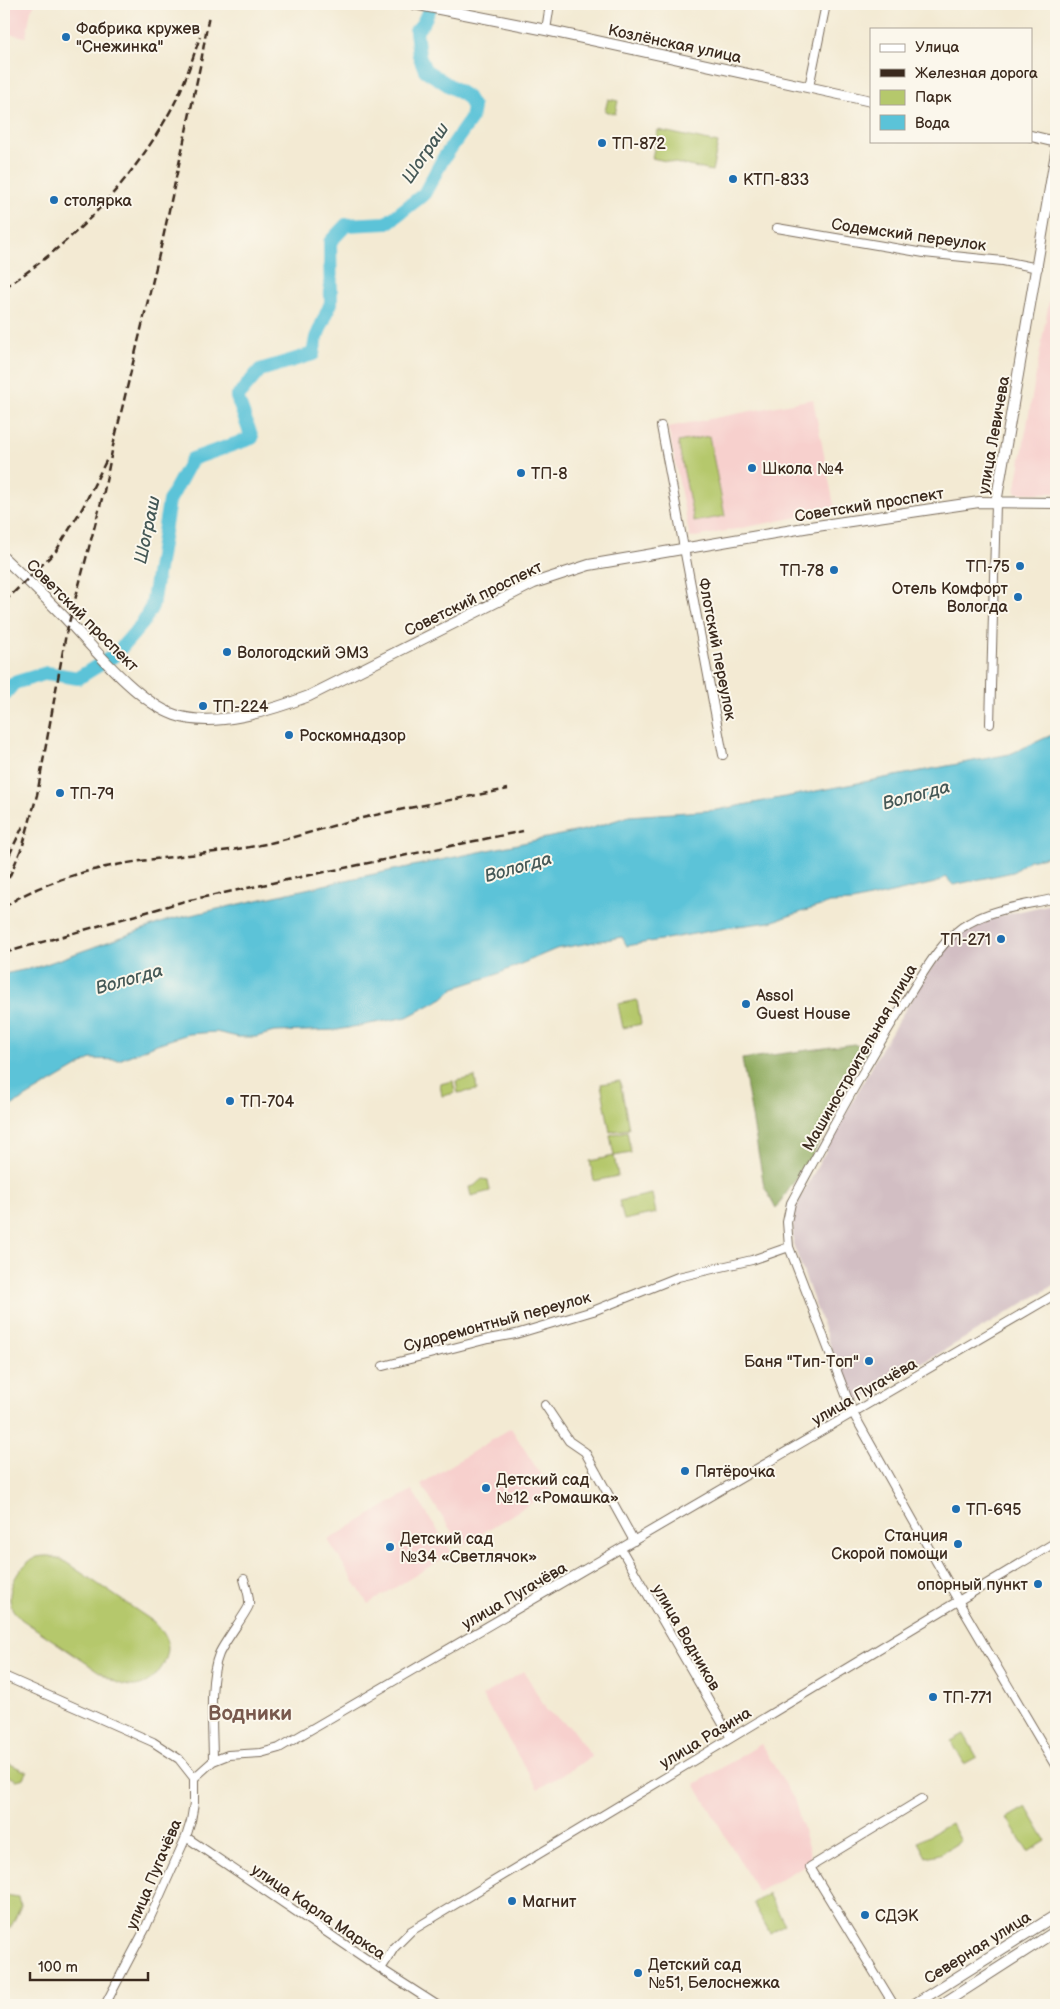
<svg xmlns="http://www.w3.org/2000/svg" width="1060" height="2009" viewBox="0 0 1060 2009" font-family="'Balsamiq Sans',sans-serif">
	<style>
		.built { fill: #f7d0cd }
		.industrial { fill: #d2bec3 }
		.green { fill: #b5c86c; stroke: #787945 }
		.forest { fill: #90ac60; stroke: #666b3f }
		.water { fill: #5bc3d8; stroke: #4b767b }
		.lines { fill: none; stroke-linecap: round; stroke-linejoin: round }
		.river { stroke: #5bc3d8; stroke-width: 14 }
		.street-casing { stroke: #7b6d5d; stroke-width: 10 }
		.secondary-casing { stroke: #7b6d5d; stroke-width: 12 }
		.street { stroke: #fff; stroke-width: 8 }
		.secondary { stroke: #fff; stroke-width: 10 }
		.rail { stroke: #3b2a1e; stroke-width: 2.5; stroke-dasharray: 8 4; stroke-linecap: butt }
		.poi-dot { fill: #1f6fb2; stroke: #fbf7ec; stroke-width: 2 }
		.labels { text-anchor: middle; stroke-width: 4; stroke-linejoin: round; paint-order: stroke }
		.poi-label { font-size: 16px; fill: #3b2a1e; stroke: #fbf7ec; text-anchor: start }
		.street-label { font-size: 16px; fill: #3b2a1e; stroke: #fbf7ec }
		.water-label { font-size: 18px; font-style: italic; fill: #455856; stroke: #fbf7ec }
		.district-label { font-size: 21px; font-weight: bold; fill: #78594d; stroke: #fbf7ec }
	</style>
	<rect width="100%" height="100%" fill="#fbf7ec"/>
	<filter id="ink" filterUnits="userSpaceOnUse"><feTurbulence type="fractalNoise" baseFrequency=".02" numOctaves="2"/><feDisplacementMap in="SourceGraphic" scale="10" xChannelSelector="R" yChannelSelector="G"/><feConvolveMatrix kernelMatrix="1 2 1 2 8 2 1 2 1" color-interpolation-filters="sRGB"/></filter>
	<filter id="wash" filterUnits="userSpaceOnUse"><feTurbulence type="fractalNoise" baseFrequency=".0096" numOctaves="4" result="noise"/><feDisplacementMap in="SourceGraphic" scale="20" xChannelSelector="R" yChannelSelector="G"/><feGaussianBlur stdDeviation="1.12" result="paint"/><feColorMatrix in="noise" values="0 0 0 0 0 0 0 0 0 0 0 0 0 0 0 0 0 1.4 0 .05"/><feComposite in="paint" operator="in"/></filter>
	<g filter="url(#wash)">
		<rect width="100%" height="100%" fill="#f3ead3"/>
		<path class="built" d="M4,4H35L31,10L26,37L4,33Z
			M1056,261V493H1015Z
			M813,399L835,510L690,538L668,427Z
			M511,1428L551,1491L461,1546L421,1484Z
			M412,1490L452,1553L368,1604L328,1540Z
			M524,1671L547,1711L570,1727L592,1757L538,1789L482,1696Z
			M761,1744L794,1799L812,1861L758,1892L695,1784Z"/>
		<path class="industrial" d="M1056,903V1284L852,1405L793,1244V1221L796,1206L881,1049L927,974L953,940L970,926L999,916Z"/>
		<path class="green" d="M608,99L618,101L615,114L605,111Z
			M658,130L718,143L712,171L652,158Z
			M709,436L725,516L694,522L678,442Z
			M637,1000L641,1024L623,1028L618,1004Z
			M475,1077L477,1090L458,1093L456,1081Z
			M453,1081L455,1093L442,1096L440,1084Z
			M620,1081L629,1129L610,1132L601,1084Z
			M627,1131L631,1153L614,1156L618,1176L594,1181L590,1161L614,1156L610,1135Z
			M482,1179L488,1180L490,1191L471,1196L469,1187L474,1186Z
			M652,1194L656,1213L624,1220L619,1201Z
			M49,1556L61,1559L154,1622C159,1628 165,1633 167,1641C172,1658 156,1681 140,1685C130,1688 121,1684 113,1681L21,1619C19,1616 15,1613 13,1610C3,1592 19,1564 37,1557C41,1556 45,1556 49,1556Z
			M964,1734L977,1757L964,1764L951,1741Z
			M4,1761L27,1772L24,1778L17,1780L4,1774Z
			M1026,1807L1046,1841L1028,1852L1007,1818Z
			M951,1823L961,1841L940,1854L926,1857L918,1842Z
			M768,1894L785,1924L770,1933L753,1903Z
			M4,1895L19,1897L21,1906L10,1929L4,1928Z"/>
		<path class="forest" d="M854,1044L868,1051L854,1072L813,1154L776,1208L764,1186L742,1059Z"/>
		<path class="water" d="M1056,733V855L1029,860L1013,872L953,885L946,877L935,883L852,902L830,903L770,922L738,926L627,946L622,937L556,949L495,975L454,988L443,998L407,1017L337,1030L274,1032L256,1037H238L216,1032L188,1034L157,1044L119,1060L91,1059L4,1110V974L38,967L169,920L346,880L589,829L629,816L717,810L1010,754Z"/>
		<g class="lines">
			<path class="river" d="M4,695L14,683L47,673L78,678L115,655L142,624L152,606L169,501L192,459L252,438L237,397L260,370L313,354L316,338L331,303L330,242L346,225L387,223L424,194L443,159L471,119L473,107L467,97L425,70L419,55L416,31L423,23L432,4"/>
		</g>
	</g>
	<g filter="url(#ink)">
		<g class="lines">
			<defs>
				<path id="street" d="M546,30L550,4
					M809,87L826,4
					M777,228L924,253L1003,261L1038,268
					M661,426L723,755
					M990,724L996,503
					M1056,898C1028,905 995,908 969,923C942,937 921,977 905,1002C864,1067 828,1135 791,1203L787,1222L789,1247L853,1413L964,1611L1056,1767
					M383,1366L488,1339L516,1334L593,1311L678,1277L752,1260L789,1247
					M545,1405L569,1441L585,1452L634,1541
					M621,1549L731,1738
					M4,1676L153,1742L179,1759L194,1778
					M213,1761C213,1732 208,1680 219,1654C224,1642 248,1611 249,1605C250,1596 246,1587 244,1579
					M186,1837L381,1969L437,2005
					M381,1969L394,1948L411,1931L1056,1542
					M105,2005L145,1929L186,1837L191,1821L194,1803V1778L213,1761L228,1755L261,1753L279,1748L1056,1294
					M894,2005L810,1867L922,1799"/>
				<path id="secondary" d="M414,4L546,30L871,101
					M1031,136L1056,142
					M996,503L1056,153
					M4,558C26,579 48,600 69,622C96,651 138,702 175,715C214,729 272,710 309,696L534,583L589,565L810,527L979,502L1056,503
					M913,2005L1056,1915
					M941,2005L1056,1931"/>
			</defs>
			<use href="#street" class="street-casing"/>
			<use href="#secondary" class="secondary-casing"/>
			<use href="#street" class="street"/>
			<use href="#secondary" class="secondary"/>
			<path class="rail" d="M4,288C74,242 132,182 172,108C184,86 192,60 200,37
				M4,602L56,551L83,507L107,459
				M4,866L23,826
				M4,889L23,845L37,795L66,634L104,491L113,446L163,238L201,62L209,14
				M4,908C18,896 36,889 54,882C116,858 184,858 250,847C291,840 330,825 371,816C416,806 462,798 508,789
				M4,953L185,901L523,831"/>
		</g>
	</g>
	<g class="poi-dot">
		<circle cx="66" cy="37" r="5"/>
		<circle cx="602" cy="143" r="5"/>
		<circle cx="733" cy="179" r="5"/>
		<circle cx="54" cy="200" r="5"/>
		<circle cx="752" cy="468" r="5"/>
		<circle cx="521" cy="473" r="5"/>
		<circle cx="1020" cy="566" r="5"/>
		<circle cx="834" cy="570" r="5"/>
		<circle cx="1018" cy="597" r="5"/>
		<circle cx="227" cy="652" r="5"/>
		<circle cx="203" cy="706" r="5"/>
		<circle cx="289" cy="735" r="5"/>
		<circle cx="60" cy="793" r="5"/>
		<circle cx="1001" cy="939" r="5"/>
		<circle cx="746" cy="1004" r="5"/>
		<circle cx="230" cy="1101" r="5"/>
		<circle cx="869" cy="1361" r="5"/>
		<circle cx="685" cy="1471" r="5"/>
		<circle cx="486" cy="1488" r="5"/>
		<circle cx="956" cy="1509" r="5"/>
		<circle cx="958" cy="1544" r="5"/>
		<circle cx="390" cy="1547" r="5"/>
		<circle cx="1038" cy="1584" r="5"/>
		<circle cx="933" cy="1697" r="5"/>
		<circle cx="512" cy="1901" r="5"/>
		<circle cx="865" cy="1915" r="5"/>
		<circle cx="638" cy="1973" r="5"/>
	</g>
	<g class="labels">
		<g class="poi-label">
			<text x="76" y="34">Фабрика кружев<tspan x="76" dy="18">"Снежинка"</tspan></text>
			<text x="612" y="149">ТП-872</text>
			<text x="743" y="185">КТП-833</text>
			<text x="64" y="206">столярка</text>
			<text x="762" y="474">Школа №4</text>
			<text x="531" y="479">ТП-8</text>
			<text x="1010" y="572" text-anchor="end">ТП-75</text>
			<text x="824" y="576" text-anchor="end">ТП-78</text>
			<text x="1008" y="594" text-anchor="end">Отель Комфорт<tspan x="1008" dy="18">Вологда</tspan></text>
			<text x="237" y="658">Вологодский ЭМЗ</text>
			<text x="213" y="712">ТП-224</text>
			<text x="299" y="741">Роскомнадзор</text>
			<text x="70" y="799">ТП-79</text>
			<text x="991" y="945" text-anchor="end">ТП-271</text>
			<text x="756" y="1001">Assol<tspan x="756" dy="18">Guest House</tspan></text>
			<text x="240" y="1107">ТП-704</text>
			<text x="859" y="1367" text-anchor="end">Баня "Тип-Топ"</text>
			<text x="695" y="1477">Пятёрочка</text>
			<text x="496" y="1485">Детский сад<tspan x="496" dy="18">№12 «Ромашка»</tspan></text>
			<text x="966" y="1515">ТП-695</text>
			<text x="948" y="1541" text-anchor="end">Станция<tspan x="948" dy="18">Скорой помощи</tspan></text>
			<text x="400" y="1544">Детский сад<tspan x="400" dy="18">№34 «Светлячок»</tspan></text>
			<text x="1028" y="1590" text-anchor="end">опорный пункт</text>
			<text x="943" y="1703">ТП-771</text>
			<text x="522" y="1907">Магнит</text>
			<text x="875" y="1921">СДЭК</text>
			<text x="648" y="1970">Детский сад<tspan x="648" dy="18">№51, Белоснежка</tspan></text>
		</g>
		<g class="street-label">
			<text transform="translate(675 43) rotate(12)" y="6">Козлёнская улица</text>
			<text transform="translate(909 234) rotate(8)" y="6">Содемский переулок</text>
			<text transform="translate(993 435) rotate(-80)" y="6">улица Левичева</text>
			<text transform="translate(869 504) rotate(-9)" y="6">Советский проспект</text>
			<text transform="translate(473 598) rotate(-26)" y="6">Советский проспект</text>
			<text transform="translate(83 615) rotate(45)" y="6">Советский проспект</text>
			<text transform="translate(718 649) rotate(79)" y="6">Флотский переулок</text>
			<text transform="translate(859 1057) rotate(-60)" y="6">Машиностроительная улица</text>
			<text transform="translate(497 1321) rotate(-15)" y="6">Судоремонтный переулок</text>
			<text transform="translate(864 1391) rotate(-30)" y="6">улица Пугачёва</text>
			<text transform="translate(514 1595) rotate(-30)" y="6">улица Пугачёва</text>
			<text transform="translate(687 1637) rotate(60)" y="6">улица Водников</text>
			<text transform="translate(705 1737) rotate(-31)" y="6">улица Разина</text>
			<text transform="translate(153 1874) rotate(-67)" y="6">улица Пугачёва</text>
			<text transform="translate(319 1911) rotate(34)" y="6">улица Карла Маркса</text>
			<text transform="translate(977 1947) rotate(-32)" y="6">Северная улица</text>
		</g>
		<g class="water-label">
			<text transform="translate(425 153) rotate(-56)" y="6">Шограш</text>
			<text transform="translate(147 530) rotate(-78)" y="6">Шограш</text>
			<text transform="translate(916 795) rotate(-15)" y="6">Вологда</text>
			<text transform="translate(518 867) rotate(-16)" y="6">Вологда</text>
			<text transform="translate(129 979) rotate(-16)" y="6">Вологда</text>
		</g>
		<g class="district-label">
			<text x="250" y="1720">Водники</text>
		</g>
	</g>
	<rect width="1060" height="2009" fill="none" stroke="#fbf7ec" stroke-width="20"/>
	<rect x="870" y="28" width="162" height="115" fill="#fbf7ec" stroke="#aea59a"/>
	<rect x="880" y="44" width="25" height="8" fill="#ffffff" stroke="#aea59a"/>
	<text x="915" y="52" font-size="15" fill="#3b2a1e">Улица</text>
	<rect x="880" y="69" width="25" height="8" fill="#3b2a1e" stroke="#aea59a"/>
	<text x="915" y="78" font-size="15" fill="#3b2a1e">Железная дорога</text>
	<rect x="880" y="90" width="25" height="15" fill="#b5c86c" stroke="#aea59a"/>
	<text x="915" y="102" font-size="15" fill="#3b2a1e">Парк</text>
	<rect x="880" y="115" width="25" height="15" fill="#5bc3d8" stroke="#aea59a"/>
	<text x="915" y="128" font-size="15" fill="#3b2a1e">Вода</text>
	<path d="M30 1972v8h118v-8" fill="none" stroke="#3b2a1e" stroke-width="2.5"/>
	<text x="38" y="1972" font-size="15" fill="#3b2a1e" stroke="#fbf7ec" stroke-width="4" paint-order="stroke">100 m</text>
</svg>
